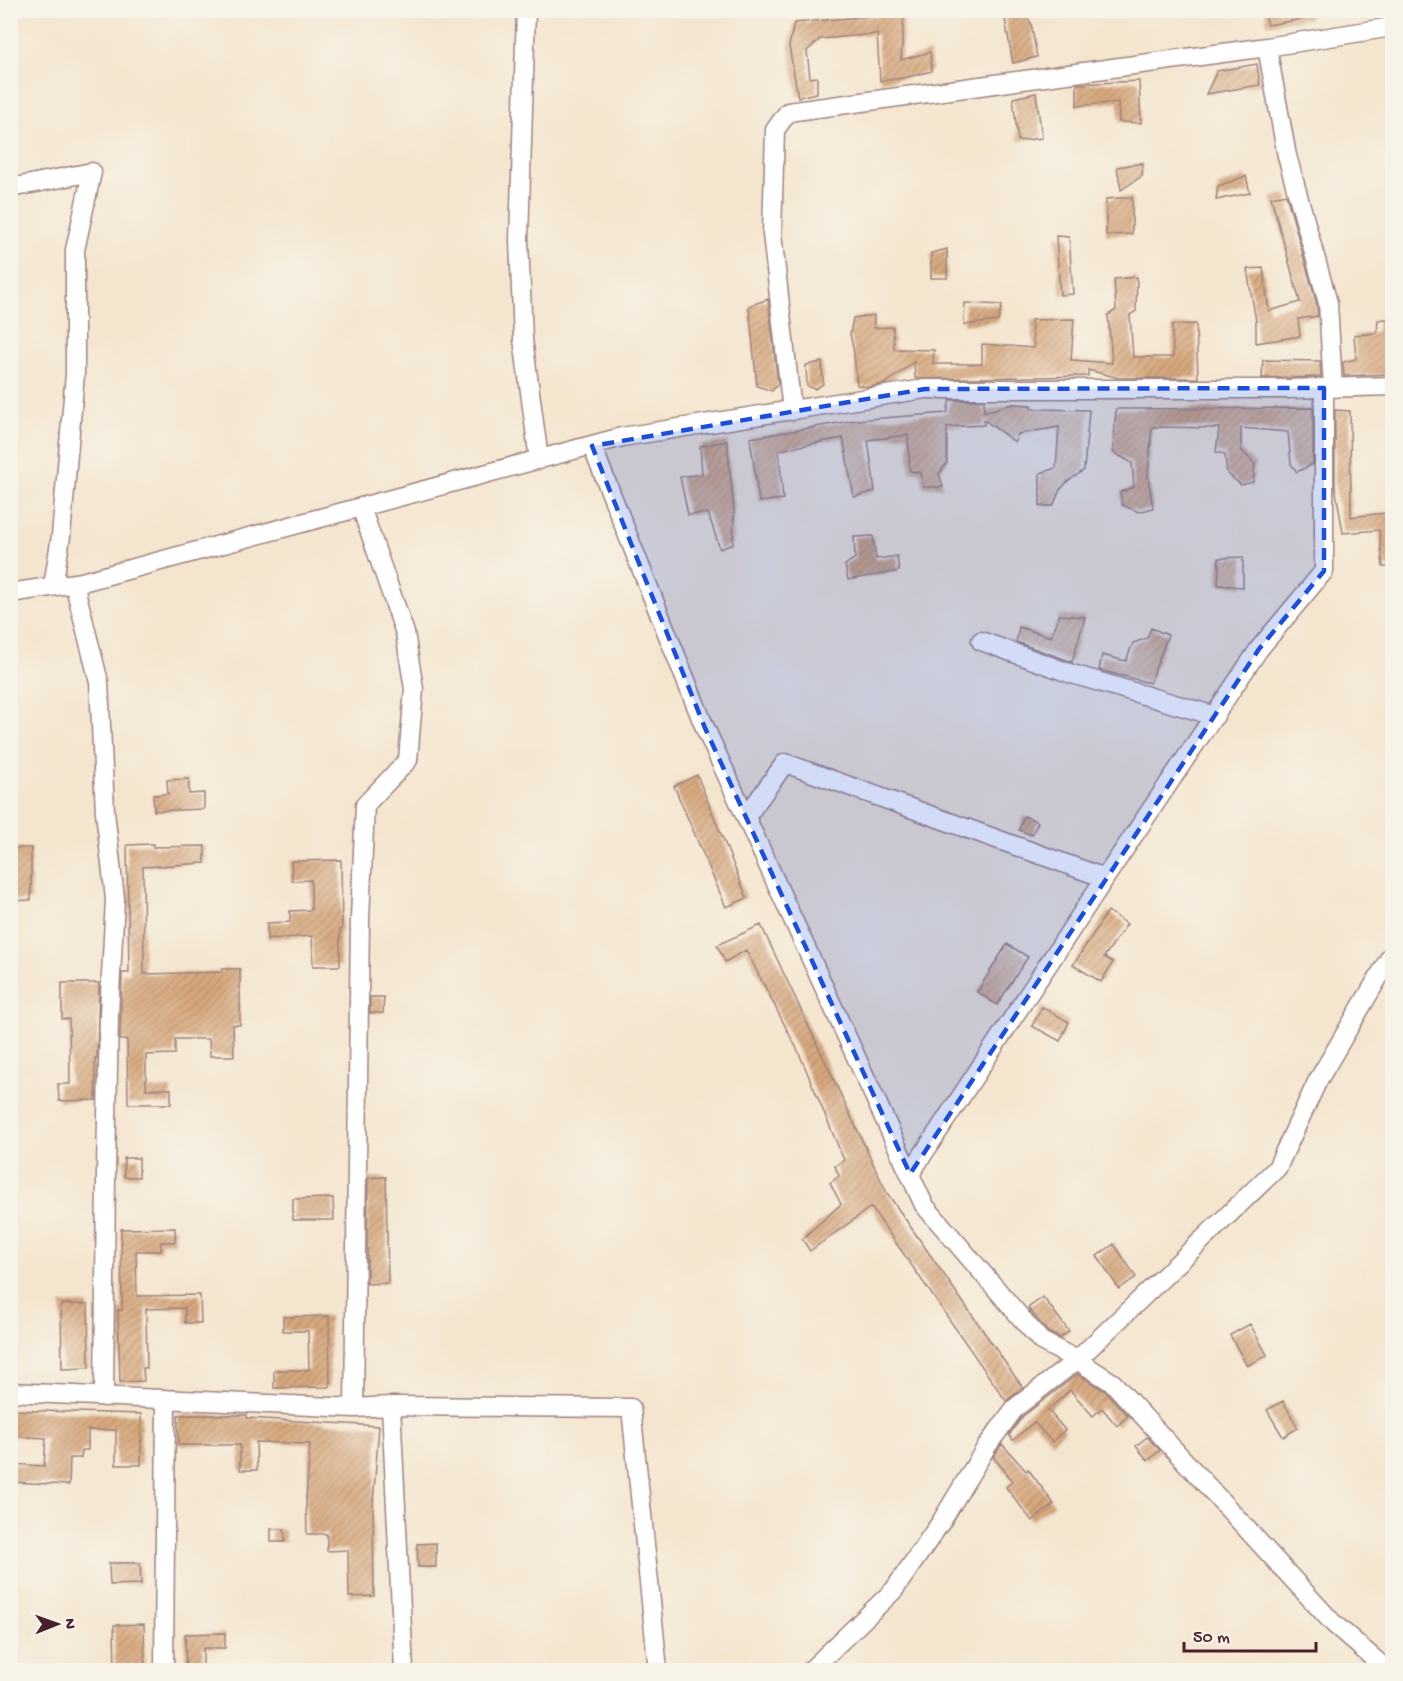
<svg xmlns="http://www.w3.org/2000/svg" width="1403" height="1681" viewBox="0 0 1403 1681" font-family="'Gochi Hand',sans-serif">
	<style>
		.building { fill: url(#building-hatch) }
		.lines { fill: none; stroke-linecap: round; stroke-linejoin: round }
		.street-casing { stroke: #9f827d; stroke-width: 21 }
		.street { stroke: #fff; stroke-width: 18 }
		.marked { fill: #1d4ed8; fill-opacity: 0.2; stroke: #1d4ed8; stroke-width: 4.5; stroke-dasharray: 12 8; stroke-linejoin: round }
	</style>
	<defs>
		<pattern id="building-hatch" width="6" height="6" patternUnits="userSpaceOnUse" patternTransform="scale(1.5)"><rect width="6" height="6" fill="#d8a97e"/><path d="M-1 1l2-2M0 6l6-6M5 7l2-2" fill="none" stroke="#b18967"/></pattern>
	</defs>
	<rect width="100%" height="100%" fill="#f7f3e8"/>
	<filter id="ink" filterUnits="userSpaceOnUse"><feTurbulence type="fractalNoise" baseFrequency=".0167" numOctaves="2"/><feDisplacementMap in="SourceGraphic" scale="12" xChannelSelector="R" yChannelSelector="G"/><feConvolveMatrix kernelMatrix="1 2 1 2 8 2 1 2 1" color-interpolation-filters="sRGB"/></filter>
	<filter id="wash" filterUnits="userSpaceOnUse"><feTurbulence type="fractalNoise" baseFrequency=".008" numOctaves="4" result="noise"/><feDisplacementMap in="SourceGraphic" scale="24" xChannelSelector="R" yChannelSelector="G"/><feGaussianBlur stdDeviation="1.35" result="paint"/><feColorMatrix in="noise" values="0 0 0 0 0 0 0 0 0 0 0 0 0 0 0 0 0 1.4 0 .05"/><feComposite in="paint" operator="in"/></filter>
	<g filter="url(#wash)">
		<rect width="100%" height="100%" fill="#f4e5cf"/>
		<g id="blocks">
			<path class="building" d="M1015,10H1022L1031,23L1037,57L1013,63L1004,14Z
				M1265,10H1309L1310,18L1267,25Z
				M904,13L901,60L930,52L932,71L904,78L880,81L877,34L820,39L807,51L810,78L817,77V93L798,97L789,46L794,23Z
				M1257,64L1260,85L1206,94L1217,71Z
				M1139,81L1141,123L1119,122L1118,102L1077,106V84Z
				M1036,93L1042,138L1018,141L1013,98Z
				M1143,163L1142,176L1121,190L1117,167Z
				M1246,176L1250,193L1216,200L1218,186Z
				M1286,194L1317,305L1318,316L1298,319L1300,336L1256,343V321L1247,269L1263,268L1269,311L1300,302L1271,197Z
				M1132,197V234L1106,235V199Z
				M1056,236L1069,237L1073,294L1060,295Z
				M947,249V278H931V253Z
				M1137,277L1136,311L1130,315L1133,357H1173L1172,325L1196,324L1198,378H1119L1088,370V376L919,379L915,378L914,362L885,384L869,387L857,385L854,353L850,334L853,318L874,315V328L893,327L894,349L934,350L933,364H982V344L1034,348L1031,320L1074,319L1071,360L1112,363L1108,315L1116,310L1114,279Z
				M768,299L778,384L772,391L757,386L749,306Z
				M965,303L1002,305L998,321L964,325Z
				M1392,318V343L1389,344V374L1344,376L1343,362L1356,359L1354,335L1377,333L1378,320Z
				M1263,360L1320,361L1321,377L1262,378Z
				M822,362L823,384L815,389L807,386L806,365Z
				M950,400H984V412L1013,404L1031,405V409L1089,410L1084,470L1068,481L1060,490L1053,506H1040V473L1056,468L1059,427L1018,434L1015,442L984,420V425L947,427V463L939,474L943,487H923L921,473L910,471L908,435L868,440L875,491L854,497L843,438L779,450L783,499L759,502L750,438L856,420L947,413Z
				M1313,408V464L1297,472L1291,464L1288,432L1241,428V450L1255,464L1253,482L1241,485L1227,473L1225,454L1216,452L1219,428L1152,427L1148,476L1153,508L1139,512L1122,505L1120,492L1134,487L1132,463L1113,452L1116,409Z
				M1335,410L1350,411L1351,517L1392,512V567H1383L1379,530L1343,533L1335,486Z
				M727,441L734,511L733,544L720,549L708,513L688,515L680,477L702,474L700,446Z
				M873,536L876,559L897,556L899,571L848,580L845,565L855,558L854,537Z
				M1243,557V587L1218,585L1219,558Z
				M1059,615L1085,617L1072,662L1016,642L1019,627L1051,637Z
				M1151,628L1168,635L1150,683L1099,670L1102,655L1126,661L1133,643L1147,638Z
				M697,775L747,898L726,907L674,786Z
				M189,779V794L204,793V809L154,811L153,795L168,794L167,780Z
				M1024,816L1038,822L1032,835L1019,830Z
				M153,844V847L205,846V863L143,867L144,974L222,972V969H240V1025H233L234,1056H210L209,1039H175V1054L146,1055V1089H171V1104H128L127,1040H120L122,973H129L127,845Z
				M10,848H31V900L10,901Z
				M341,860L342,929H340V966H313L312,936L267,939V923L290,922V911L311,910V880L292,881L291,861Z
				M1108,911L1127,924L1104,957L1113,962L1101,982L1073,965Z
				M761,925L887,1193L1023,1388L1006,1401L871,1207L810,1251L802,1239L841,1204L830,1183L839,1176L835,1166L844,1160L799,1053L746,950L725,962L717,945Z
				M1007,944L1028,957L997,1005L977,992Z
				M62,983H99L97,1058H95L96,1100L59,1101L58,1084H70L69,1019H62Z
				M370,997H384L383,1013H370Z
				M1042,1007L1069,1022L1060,1041L1032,1026Z
				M124,1158H139V1177H124Z
				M386,1177L388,1283L367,1284L368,1178Z
				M333,1198L334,1220H293V1199Z
				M175,1228V1242H161V1251H136L137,1296L200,1295L201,1323H185V1308L146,1309L147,1368H143L144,1381L120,1382L118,1310H122L121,1229Z
				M1114,1244L1136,1277L1119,1289L1097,1256Z
				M1043,1297L1069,1331L1060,1338L1048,1332L1028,1308Z
				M61,1304H88L89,1368L62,1369Z
				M329,1316L330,1387L274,1388V1370H309L308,1331H283V1317Z
				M1250,1324L1267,1355L1247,1366L1230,1335Z
				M1078,1374L1105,1391L1128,1416L1117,1426L1102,1408L1093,1416L1070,1390L1048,1410L1065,1430L1052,1442L1034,1422L1013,1440L1009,1435L1023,1416Z
				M1283,1401L1298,1428L1283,1437L1267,1410Z
				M10,1410L141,1414V1465H116V1430H88V1450H82L81,1458H70L69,1485L10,1482V1464L44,1466L46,1438L10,1436Z
				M178,1415H247V1418L379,1426L373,1503L374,1596L349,1597L348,1550L327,1551V1534H307L306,1499L310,1444L256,1442L257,1470H240V1445H178Z
				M1147,1437L1160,1450L1148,1461L1136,1446Z
				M1002,1444L1026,1471L1028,1469L1054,1504L1032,1521L1006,1487L1013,1481L993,1457Z
				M271,1529H284L285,1542H271Z
				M436,1543V1567H418L417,1544Z
				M109,1563H140L141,1584L110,1585Z
				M144,1624L145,1671H115L114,1625Z
				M225,1633V1648H203V1671H186L185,1634Z"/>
		</g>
	</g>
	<g filter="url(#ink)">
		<use href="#blocks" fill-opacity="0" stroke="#9f827d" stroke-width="1.5"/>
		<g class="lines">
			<defs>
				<path id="street" d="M526,10L519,240L523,339L539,460
					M1267,47L1287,156L1328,303L1333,388
					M10,188L92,172L75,250V374L61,536L53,586
					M792,411L772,234L775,130L788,112L1267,47L1392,27
					M592,446L705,728L924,1205L1041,1341L1077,1360L1113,1383L1333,1623L1387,1670
					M74,583L99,682L105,812L115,899L109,1014L106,1171L104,1397
					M10,593L82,582L622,437L925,389H1288L1392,386
					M981,641L1069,673L1215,716
					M746,817L785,763L1105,878L1259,649L1324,571V388
					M910,1174L1105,878
					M10,1392L354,1408L391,1406L631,1408L658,1670
					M391,1406L404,1670
					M354,1408L360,919L365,805L408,760L414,689L405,633L361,507
					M164,1670L166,1399
					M811,1670L894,1590L941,1522L987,1446L1015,1408L1077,1360L1277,1168L1317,1082L1392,954"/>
			</defs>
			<use href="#street" class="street-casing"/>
			<use href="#street" class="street"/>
		</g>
	</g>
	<path class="marked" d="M1324,388V571L1259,649L910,1174L705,728L592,446L925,389Z"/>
	<rect width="1403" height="1681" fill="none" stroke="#f7f3e8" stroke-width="36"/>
	<g transform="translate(57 1624) rotate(89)" stroke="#f7f3e8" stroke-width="4.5" paint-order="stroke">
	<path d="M0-4.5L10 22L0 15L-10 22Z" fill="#4a1f2b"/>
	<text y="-9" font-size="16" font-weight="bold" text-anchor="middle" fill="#4a1f2b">N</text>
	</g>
	<path d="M1184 1642v9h132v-9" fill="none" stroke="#4a1f2b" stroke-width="3"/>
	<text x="1193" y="1642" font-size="18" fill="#4a1f2b" stroke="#f7f3e8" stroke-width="4.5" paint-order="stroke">50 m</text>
</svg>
